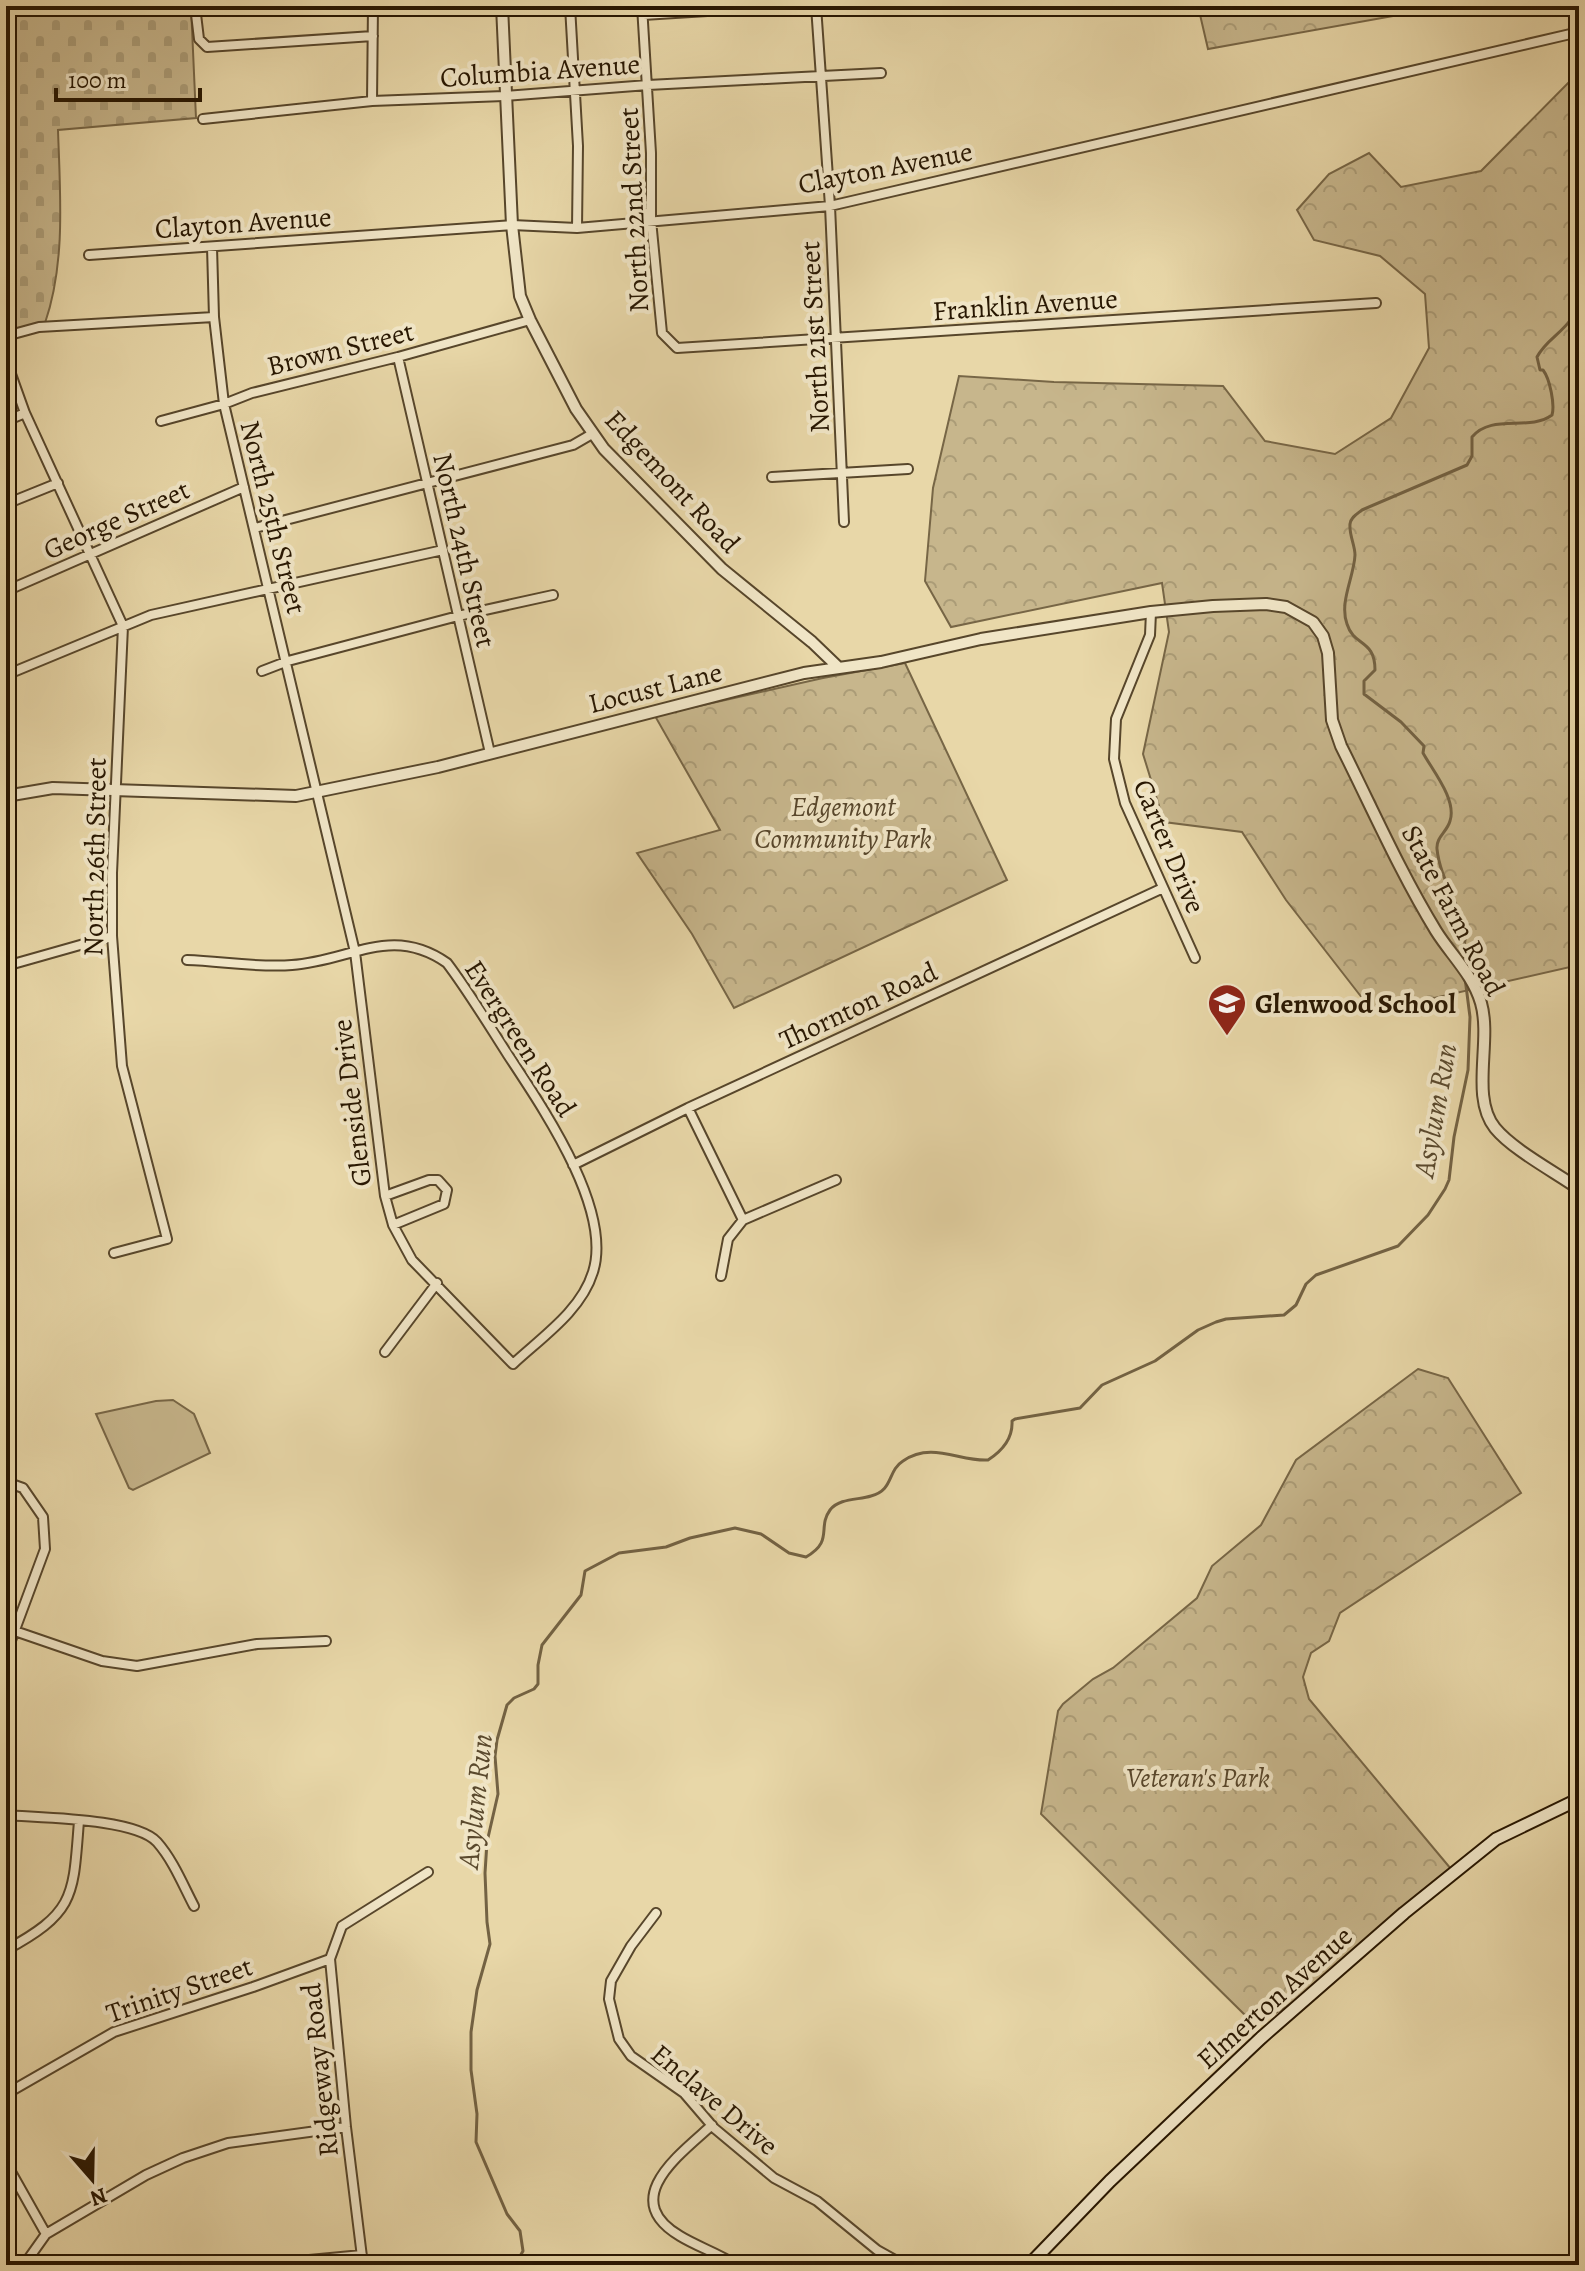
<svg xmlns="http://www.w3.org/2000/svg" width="1585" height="2271" viewBox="0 0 1585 2271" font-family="Alegreya,serif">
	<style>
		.grass { fill: #c7b68c; stroke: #776646; stroke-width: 2 }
		.forest { fill: url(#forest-crowns); stroke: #776646; stroke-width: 2 }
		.cemetery { fill: url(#cemetery-stones); stroke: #776646; stroke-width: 2 }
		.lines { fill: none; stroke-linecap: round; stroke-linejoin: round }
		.stream { stroke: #736243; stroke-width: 3 }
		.minor-casing { stroke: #57462b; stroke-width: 12 }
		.tertiary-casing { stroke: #57462b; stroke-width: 14 }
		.secondary-casing { stroke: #271601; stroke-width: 15 }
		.minor { stroke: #f0e5c6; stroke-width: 8 }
		.tertiary { stroke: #f0e5c6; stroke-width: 10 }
		.secondary { stroke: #f0e5c6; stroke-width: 11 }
		.labels { text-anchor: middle; stroke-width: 8; stroke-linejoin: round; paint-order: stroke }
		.street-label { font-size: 28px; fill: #271601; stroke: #f0e5c6 }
		.park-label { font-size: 28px; font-style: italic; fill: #57462b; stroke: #f0e5c6 }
		.poi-label { font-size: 28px; font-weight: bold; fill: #271601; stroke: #f0e5c6; text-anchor: start }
		.water-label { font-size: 30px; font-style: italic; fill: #5a492d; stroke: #f0e5c6 }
	</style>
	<defs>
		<pattern id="forest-crowns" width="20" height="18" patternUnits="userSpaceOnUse" patternTransform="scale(2)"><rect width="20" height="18" fill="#c7b68c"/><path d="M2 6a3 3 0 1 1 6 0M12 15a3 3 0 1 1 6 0" fill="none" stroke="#ab9c77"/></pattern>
		<pattern id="cemetery-stones" width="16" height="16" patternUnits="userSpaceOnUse" patternTransform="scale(2)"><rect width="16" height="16" fill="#c7b68c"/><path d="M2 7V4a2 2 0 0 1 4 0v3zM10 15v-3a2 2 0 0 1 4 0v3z" fill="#ab9c77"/></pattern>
	</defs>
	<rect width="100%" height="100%" fill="#e8d7a8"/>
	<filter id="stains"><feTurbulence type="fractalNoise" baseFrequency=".0025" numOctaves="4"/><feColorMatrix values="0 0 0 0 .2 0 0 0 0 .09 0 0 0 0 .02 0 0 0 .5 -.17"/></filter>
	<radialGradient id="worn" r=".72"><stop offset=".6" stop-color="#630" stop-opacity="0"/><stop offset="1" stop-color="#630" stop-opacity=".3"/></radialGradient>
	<path class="grass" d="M173,1400L194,1414L210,1453L133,1490L129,1488L96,1414L156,1401Z"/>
	<path class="forest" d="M1198,6H1449L1208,49Z
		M1579,72V965L1373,1012L1286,900L1242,832L1164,822L1143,754L1169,632L1162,583L951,627L925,581L933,488L959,376L1054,382L1223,386L1265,441L1335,454L1391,418L1429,348L1425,294L1380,256L1314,240L1297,210L1329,174L1369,153L1401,187L1481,171Z
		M905,663L1007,880L734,1008L692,934L637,853L720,830L655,716L823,678Z
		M1418,1369L1448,1378L1521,1493L1340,1613L1329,1641L1311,1653L1303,1677L1309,1699L1451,1869L1295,2001C1279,2011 1267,2022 1247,2017L1041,1814L1058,1711L1063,1704L1093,1679L1113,1668L1197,1598L1212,1566L1261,1525L1296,1460Z"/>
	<path class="cemetery" d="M6,6H191L196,118L58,130C60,193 66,262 45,323L6,332Z"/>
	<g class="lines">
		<path class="stream" d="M1579,161L1577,173L1579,187
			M1463,963C1461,951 1467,941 1465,932C1459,902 1440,879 1437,849C1436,837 1447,832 1450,821C1457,800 1433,771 1423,753L1424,746L1401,722L1364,694V681L1375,670C1375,639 1354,647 1347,624C1339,602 1354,577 1355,555C1355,545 1349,535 1350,524C1351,517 1357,514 1362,510L1467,465L1472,456V437C1492,413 1529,432 1552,415C1555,405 1550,379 1543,370H1540L1537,357C1545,341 1562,333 1571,319C1583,298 1564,277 1579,250
			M515,2265L523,2251L520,2231L507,2214L476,2142L477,2114L471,2070V2032L477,1990L490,1944L487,1922L485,1873L487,1842L498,1794L495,1756L497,1740L507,1705L514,1698L534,1689L538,1684V1665L542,1645L581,1595L585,1571L619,1553L666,1547L690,1538L735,1528L761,1534L789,1553L806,1557C834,1541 817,1528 830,1510C839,1498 859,1500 871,1496C894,1490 887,1471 903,1461C932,1441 960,1462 988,1460C1002,1451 1013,1438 1012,1421L1015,1419L1080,1408L1102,1385L1155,1361L1198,1330L1216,1322L1226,1319L1284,1315L1296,1305L1306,1284L1316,1275L1398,1246L1428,1215L1445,1189L1449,1180L1454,1137L1468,1070L1470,1017L1465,978"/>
		<defs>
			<path id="minor" d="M195,6L199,39L207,47L373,36
				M570,6L578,146L577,228
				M642,6L651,153V220L662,333L677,348L1376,303
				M816,6L830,206L844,522
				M643,15L786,6
				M372,101L373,6
				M203,119L372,101L504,96L648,85L881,73
				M89,255L512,225L577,228L830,206L1579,32
				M6,336L39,327L214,317
				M398,357L490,753
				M6,360L25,413L123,626L112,873V936L122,1066L167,1239L114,1253
				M6,421L25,413
				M161,421L224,404L252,393L398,357L530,320
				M772,477L908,469
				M6,504L58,483
				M255,528L573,445L592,434
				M6,591L244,487
				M1151,612L1150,635L1116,719L1114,759L1125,803L1195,958
				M262,671L288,661L458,616L553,595
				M6,675L151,615L443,550
				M187,960C221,961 258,968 292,965C351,961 391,924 447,963C469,992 488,1024 508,1055C542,1107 613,1209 593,1272C581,1311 542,1337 513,1364L412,1260L393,1225L385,1196L355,952L224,404L214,317L212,247
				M6,966L112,936
				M688,1108L743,1220
				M573,1165L688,1108L1163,888
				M385,1196L429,1180H438L447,1190L444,1204L393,1225
				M721,1276L728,1239L743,1220L836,1180
				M385,1352L437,1283
				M6,1482L23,1488L43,1517L45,1549L6,1654
				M6,1628L102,1661L137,1666L257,1644L326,1641
				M6,1815C40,1818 135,1818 157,1842C173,1860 183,1885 194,1906
				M656,1913L631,1946L611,1981L609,1999L619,2039L631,2056L684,2093L714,2128L774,2178L817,2201L877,2250L904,2265
				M6,1950C76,1912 73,1896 79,1821
				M6,2094L114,2032L253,1987L330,1959
				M712,2125C679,2155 618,2199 680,2236C698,2247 718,2253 736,2265
				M6,2163L46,2234
				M24,2265L46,2234L146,2175L183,2158L228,2143L346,2127
				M280,2265L288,2262L362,2255
				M363,2265L346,2127L330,1959L342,1926L428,1872"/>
			<path id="tertiary" d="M502,6L512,225L520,296L530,320L576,409L604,449L722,569L812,642L838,667
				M6,796L53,788L296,796L438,767L804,673L881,662L981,639L1151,612L1213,606L1266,604L1286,607L1313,622L1323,636L1328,653L1332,720L1341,746C1372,808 1400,872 1436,931C1451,955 1473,975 1481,1003C1492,1041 1470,1097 1495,1128C1513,1150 1555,1172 1579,1189"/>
			<path id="secondary" d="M1029,2265L1110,2181L1261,2038L1404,1913L1496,1839L1579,1799"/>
		</defs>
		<use href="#minor" class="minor-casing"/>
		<use href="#tertiary" class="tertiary-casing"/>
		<use href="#secondary" class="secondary-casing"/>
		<use href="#minor" class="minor"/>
		<use href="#tertiary" class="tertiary"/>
		<use href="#secondary" class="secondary"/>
	</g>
	<defs>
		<symbol id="school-pin" viewBox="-11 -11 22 30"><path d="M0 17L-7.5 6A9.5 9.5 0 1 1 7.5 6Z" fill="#8f2418" stroke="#f0e5c6"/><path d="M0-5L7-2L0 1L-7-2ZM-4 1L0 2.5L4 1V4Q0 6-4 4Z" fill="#fff"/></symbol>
	</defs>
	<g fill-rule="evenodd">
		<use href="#school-pin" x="1205" y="981" width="44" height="60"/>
	</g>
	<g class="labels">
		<g class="street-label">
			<text transform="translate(540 70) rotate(-4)" y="10">Columbia Avenue</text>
			<text transform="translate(885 167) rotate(-11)" y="10">Clayton Avenue</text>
			<text transform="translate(633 210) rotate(-93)" y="10">North 22nd Street</text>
			<text transform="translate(243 222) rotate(-4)" y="10">Clayton Avenue</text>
			<text transform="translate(1025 304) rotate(-4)" y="10">Franklin Avenue</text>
			<text transform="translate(814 337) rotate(-93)" y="10">North 21st Street</text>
			<text transform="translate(340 348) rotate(-14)" y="10">Brown Street</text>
			<text transform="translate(673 481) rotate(47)" y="10">Edgemont Road</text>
			<text transform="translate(274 517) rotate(76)" y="10">North 25th Street</text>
			<text transform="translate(116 519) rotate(-24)" y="10">George Street</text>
			<text transform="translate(465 550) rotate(77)" y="10">North 24th Street</text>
			<text transform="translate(655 687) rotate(-14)" y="10">Locust Lane</text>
			<text transform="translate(1170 846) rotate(67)" y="10">Carter Drive</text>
			<text transform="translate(94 857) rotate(-89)" y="10">North 26th Street</text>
			<text transform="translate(1454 910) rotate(62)" y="10">State Farm Road</text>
			<text transform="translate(858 1005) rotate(-25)" y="10">Thornton Road</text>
			<text transform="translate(521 1038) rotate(57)" y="10">Evergreen Road</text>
			<text transform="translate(351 1103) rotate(-97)" y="10">Glenside Drive</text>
			<text transform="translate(179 1989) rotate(-19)" y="10">Trinity Street</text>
			<text transform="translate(1274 1997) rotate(-42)" y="10">Elmerton Avenue</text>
			<text transform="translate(319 2070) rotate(-96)" y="10">Ridgeway Road</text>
			<text transform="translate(715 2099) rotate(40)" y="10">Enclave Drive</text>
		</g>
		<g class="park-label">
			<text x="843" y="816">Edgemont<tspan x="843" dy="32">Community Park</tspan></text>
			<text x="1198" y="1787">Veteran's Park</text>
		</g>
		<g class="poi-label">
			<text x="1255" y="1013">Glenwood School</text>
		</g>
		<g class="water-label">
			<text transform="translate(1435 1110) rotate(-80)" y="10">Asylum Run</text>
			<text transform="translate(475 1801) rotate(-84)" y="10">Asylum Run</text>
		</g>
	</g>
	<rect width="1585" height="2271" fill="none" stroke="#e8d7a8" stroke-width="32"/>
	<rect x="8" y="8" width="1569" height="2255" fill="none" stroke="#271601" stroke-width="4"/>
	<rect x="16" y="16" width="1553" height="2239" fill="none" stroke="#271601" stroke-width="2"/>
	<g transform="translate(92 2179) rotate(160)" stroke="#f0e5c6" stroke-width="6" paint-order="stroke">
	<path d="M0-6L14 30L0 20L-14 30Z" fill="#271601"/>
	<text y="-12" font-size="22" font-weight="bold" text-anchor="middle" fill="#271601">N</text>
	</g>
	<path d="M56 88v12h144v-12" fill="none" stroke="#271601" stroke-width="4"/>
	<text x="68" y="88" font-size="24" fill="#271601" stroke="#f0e5c6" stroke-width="6" paint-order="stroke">100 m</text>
	<rect width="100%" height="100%" filter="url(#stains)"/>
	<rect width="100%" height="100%" fill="url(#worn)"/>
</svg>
